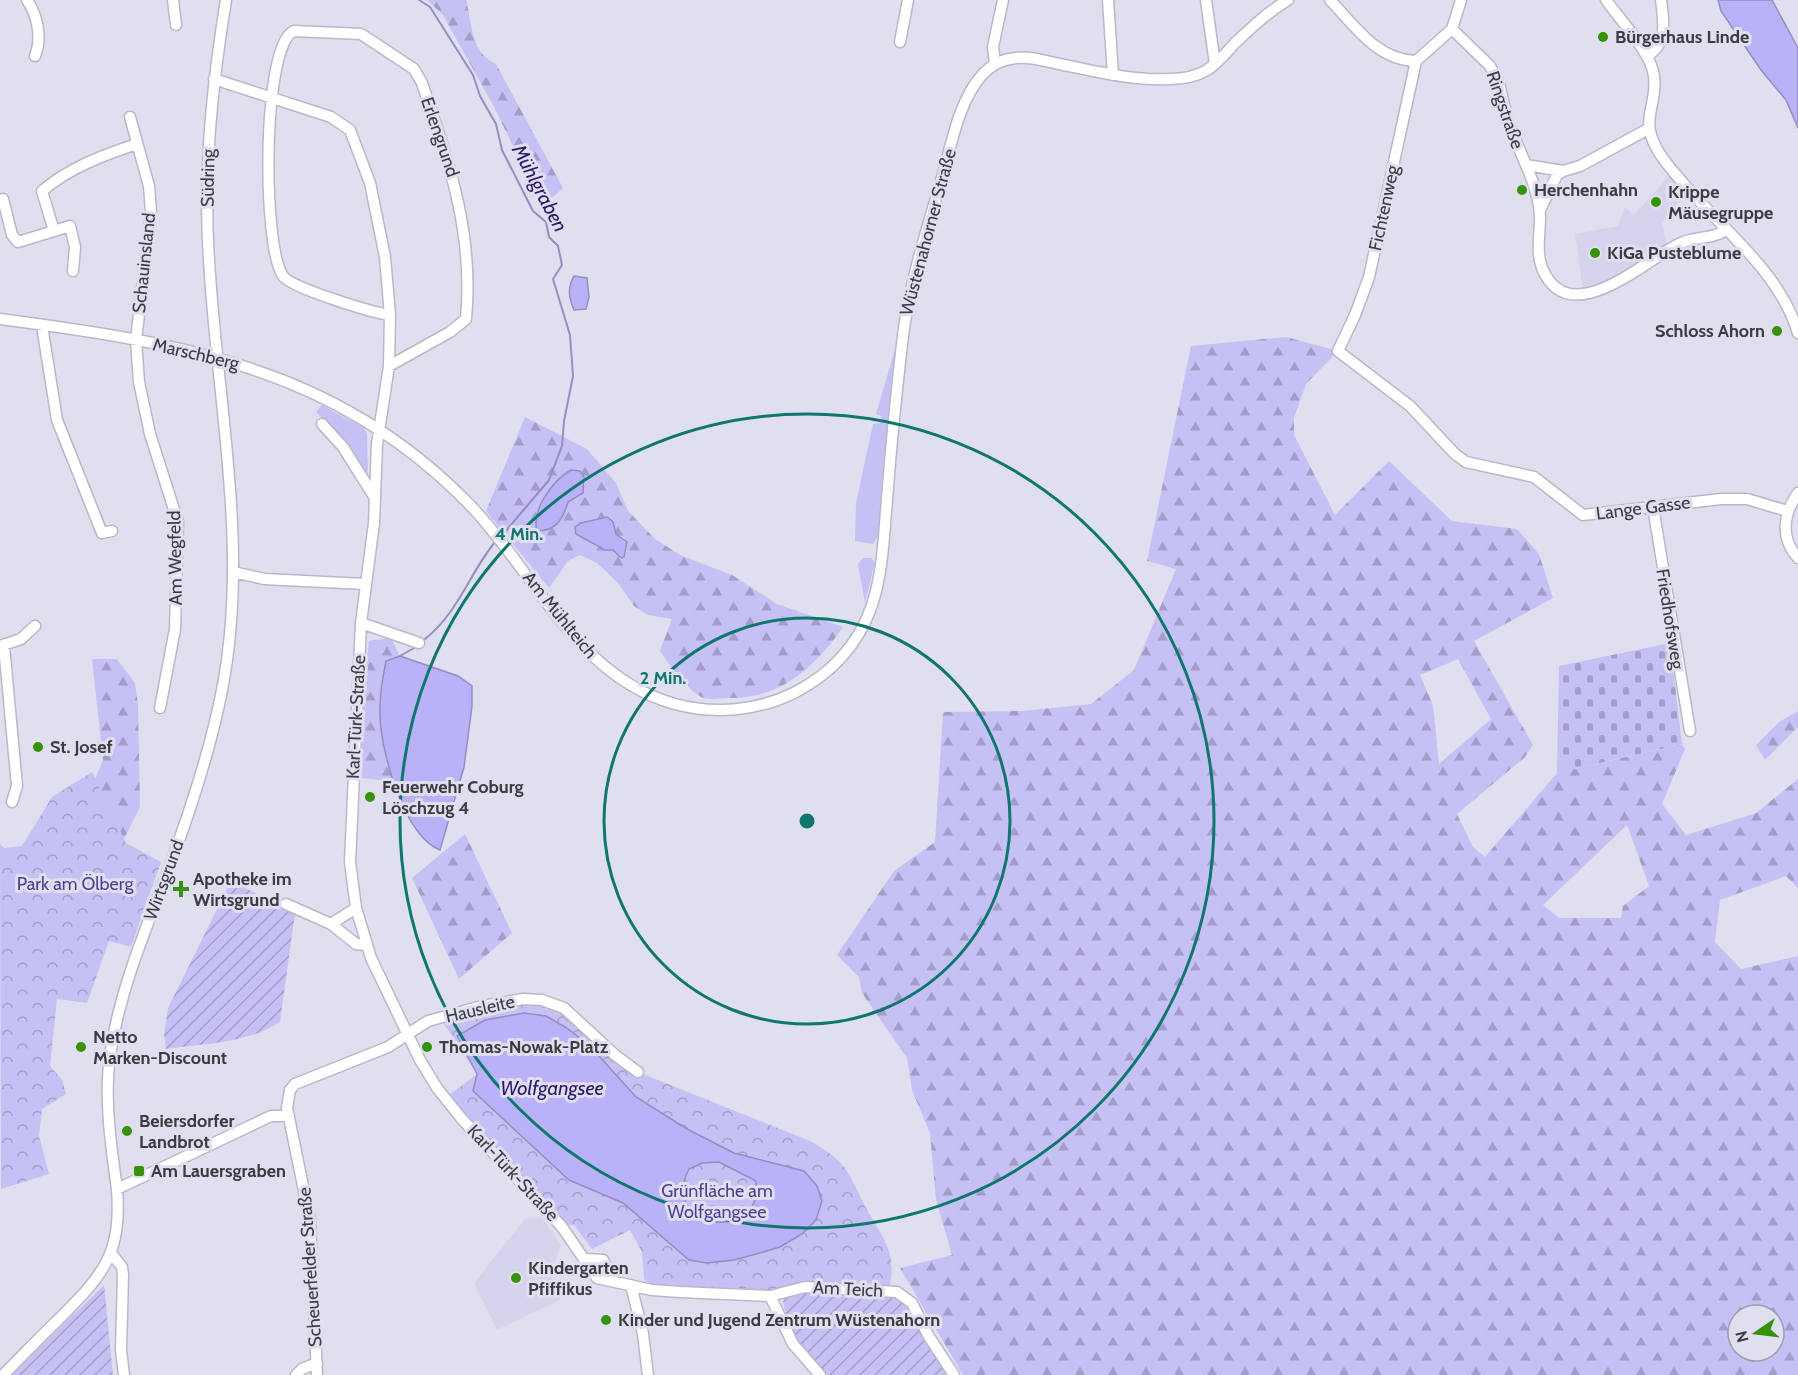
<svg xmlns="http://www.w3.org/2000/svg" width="1798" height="1375" viewBox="0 0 1798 1375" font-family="Cabin,sans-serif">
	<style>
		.built { fill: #d6d4ed }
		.grass { fill: #c6c1f5 }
		.forest { fill: url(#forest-firs); fill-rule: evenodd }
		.cemetery { fill: url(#cemetery-stones) }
		.park { fill: url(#park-crowns) }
		.garden { fill: url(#garden-furrows) }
		.water { fill: #bab2f9; stroke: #948ec2; stroke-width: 1.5; fill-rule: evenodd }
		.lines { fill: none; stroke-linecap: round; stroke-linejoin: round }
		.stream { stroke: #948ec2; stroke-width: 2 }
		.minor-casing { stroke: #b9b8c8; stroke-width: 13 }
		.minor { stroke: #fff; stroke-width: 10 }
		.ring { fill: none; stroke: #0f766e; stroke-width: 3 }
		.poi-dot { fill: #369208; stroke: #e0dff0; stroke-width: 2 }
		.labels { text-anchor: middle; stroke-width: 6; stroke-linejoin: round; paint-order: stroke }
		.poi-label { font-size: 18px; font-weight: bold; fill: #3c3b42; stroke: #e0dff0; text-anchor: start }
		.street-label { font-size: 18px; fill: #3c3b42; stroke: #e0dff0 }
		.park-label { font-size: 18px; fill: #4f3f91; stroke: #e0dff0 }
		.water-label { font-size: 20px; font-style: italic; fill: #2e1766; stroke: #e0dff0 }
		.centre { fill: #0f766e; stroke: #e0dff0; stroke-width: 3 }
		.ring-label { font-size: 18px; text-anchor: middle; font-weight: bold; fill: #0f766e; stroke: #e0dff0; stroke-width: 6; stroke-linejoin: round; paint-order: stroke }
	</style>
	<defs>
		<pattern id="forest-firs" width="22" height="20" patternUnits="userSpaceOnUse" patternTransform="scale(1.5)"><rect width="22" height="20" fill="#c6c1f5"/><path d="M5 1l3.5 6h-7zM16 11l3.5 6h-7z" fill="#a29ec8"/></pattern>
		<pattern id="cemetery-stones" width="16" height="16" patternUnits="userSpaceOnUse" patternTransform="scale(1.5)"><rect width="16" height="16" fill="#c6c1f5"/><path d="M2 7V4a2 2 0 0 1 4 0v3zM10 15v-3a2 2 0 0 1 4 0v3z" fill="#a29ec8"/></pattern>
		<pattern id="park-crowns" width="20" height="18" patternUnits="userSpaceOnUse" patternTransform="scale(1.5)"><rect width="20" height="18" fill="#c6c1f5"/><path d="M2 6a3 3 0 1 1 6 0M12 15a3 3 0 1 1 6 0" fill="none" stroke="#a29ec8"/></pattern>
		<pattern id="garden-furrows" width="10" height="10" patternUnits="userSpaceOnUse" patternTransform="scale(1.5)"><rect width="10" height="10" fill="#c6c1f5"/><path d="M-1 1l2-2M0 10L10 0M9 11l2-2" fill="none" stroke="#a29ec8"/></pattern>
	</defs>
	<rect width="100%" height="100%" fill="#e0dff0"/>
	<path class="built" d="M1670,175L1686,195L1662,224L1667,245L1624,275L1583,291L1575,234L1618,226L1625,207L1634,215Z
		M542,1218L561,1245L551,1273L560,1300L497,1330L474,1283L525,1219Z"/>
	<path class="grass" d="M896,346L878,536L873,544L855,541L856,503L873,424L880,423L881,416L876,414Z
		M322,405L364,428L367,434L368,476L343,438L316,412Z
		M863,558H871L875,562L865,603L858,564Z"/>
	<path class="forest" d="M427,0H466C473,25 470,52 496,64L563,188L553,197L539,199L493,105L443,15Z
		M1286,337L1338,351L1306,384L1294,418V435L1335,515L1389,461L1452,521L1517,529L1539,554L1553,598L1474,641L1533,745L1524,758L1457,814L1473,847L1485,857L1557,773L1682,744L1685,749L1662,804L1686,835L1756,813L1798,779V888L1786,876L1720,900L1715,942L1741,969L1798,956V1375H963L900,1268L952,1255L936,1200L930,1133L912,1090L907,1058L862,993L859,977L837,955L894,871L935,842L943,712L1022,711L1091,704L1134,670L1176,569L1147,561L1191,346ZM1458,659L1491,719L1439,764L1433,705L1420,675ZM1627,825L1649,886L1623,906L1621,918H1559L1543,905ZM1738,1315H1774V1351H1738Z
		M525,417L587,449L616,483L628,511L655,539L680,555L732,575L777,604L843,627C814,668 781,699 727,698C720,698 710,700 704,698C688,692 669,664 660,651L672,619L648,615L634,606L618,583L597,563L580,555L568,561L549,588L486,511ZM580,471L585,484L580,496L568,502L564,514L534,521ZM607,517L613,522L616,534L624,538L627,552L608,549Z
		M391,638L400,656L386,662C375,705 382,741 395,782L361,778L364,682L369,641Z
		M92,659H117L135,683L138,705L140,807L124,839L90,791L103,760Z
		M1798,711V727L1765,760L1756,745L1779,722Z
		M465,834L512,933L459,979L412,878Z"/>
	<path class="cemetery" d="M1670,643L1682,744L1557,773L1559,666Z"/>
	<path class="park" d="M92,772L126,843L161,862L131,947L109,941L87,1003L57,999L50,1066L62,1080L66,1094L42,1109L39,1136L49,1174L1,1189L0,844L4,848L22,846L52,797Z
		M518,1002L555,1007L638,1072L810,1141C851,1163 849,1177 869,1213C886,1243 897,1254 889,1290L805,1287L770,1296L652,1290L644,1279L642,1252L630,1230L592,1249L574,1225L562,1227L445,1098L477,1074L442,1021Z"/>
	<path class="garden" d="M231,881L295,913L280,1022C249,1043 203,1044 166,1049L164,1035L168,1008Z
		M104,1285L113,1375H11L24,1362Z
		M808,1292L894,1296L904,1301L952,1375H824C803,1353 788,1331 783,1301L791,1294Z"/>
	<path class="water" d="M1718,0H1772L1798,48V128L1786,100L1761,70L1721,11Z
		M574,276L587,278L589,297L586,309L574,310C569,298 567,288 574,276Z
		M571,470L580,471L584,477L583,493L568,502C563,519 556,531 537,531C531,510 553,480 571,470Z
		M607,517L613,522L616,534L627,542L624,557L621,558L613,550H605L576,534L575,527L581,523Z
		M400,656L458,676L472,686V706L464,767L440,850C404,836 381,752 380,716C379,697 382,680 386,661Z
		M524,1013L546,1016L567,1028L590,1046L636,1097L687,1129L734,1153L804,1171L817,1186L822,1201L816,1220L802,1234L780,1247L760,1253L734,1260L707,1263L689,1260L623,1203L569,1180L473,1091L477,1074L457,1036L485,1020ZM719,1162L756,1181C756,1187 757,1195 755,1200C741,1241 661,1222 689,1169L702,1163Z"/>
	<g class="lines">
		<path class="stream" d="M419,0L430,7L473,75L480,96L496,124L502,150L533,211L546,222L549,237L558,246L562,265L553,279L570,335L573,376L564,421L562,446L549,480L504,533
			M425,639C458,613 469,574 495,542
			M400,656L416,647"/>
		<defs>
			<path id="minor" d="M27,0C38,16 42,39 35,56
				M173,0L176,25
				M1108,0L1113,75
				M1206,0L1215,64
				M1330,0C1355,26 1377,60 1416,61L1452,29
				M1461,0L1452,29L1490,66L1499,83L1508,122L1526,165L1563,171L1580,166L1648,129
				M1606,0C1620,20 1651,52 1654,76C1658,104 1640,118 1656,147C1662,160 1674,172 1683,183C1723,230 1780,272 1798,333
				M900,42L908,0
				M1647,56C1668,43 1664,23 1661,0
				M1416,61L1369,277L1355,315L1338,351L1410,406L1455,454L1466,462L1534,477L1583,515L1721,499H1747L1787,511
				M995,64L993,47L1003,0
				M214,79L331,117L350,130L370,183L385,257L390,315L389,366L377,444L374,523L361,623L350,862L356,908L371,958L420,1060L437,1088L461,1118L562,1227L597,1278L652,1290L680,1292L770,1296L805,1287L897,1292L912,1303L928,1335L954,1375
				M130,117L149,186L151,212L136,340L139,382L150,434L178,522L175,629L160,708
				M1526,165C1533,181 1540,200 1540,218C1540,234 1536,252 1542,268C1569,333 1645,260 1679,244C1694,236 1712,240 1726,230
				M3,199L12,235L18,242L54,231L42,191C69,168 103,155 137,144
				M1540,210L1557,175L1563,171
				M54,231L70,226L75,247L73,271
				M0,319C181,343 335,367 469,504C535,572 576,677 675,704C755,726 845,686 872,605C883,572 884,534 887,499C891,447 896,396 902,344C908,286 927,230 943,174C952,142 959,101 982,75C991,65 1003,59 1016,58C1032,56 1048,62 1064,65C1098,72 1134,81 1170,79C1182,79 1197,76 1207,70C1218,63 1227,52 1235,43C1252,27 1268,12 1288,0
				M42,326L57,420L102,533L112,531
				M389,366L450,332L466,319C474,232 449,163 422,83L414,69L361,34L294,31C262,44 262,246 283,276C291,288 374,313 390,315
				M322,424L343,447L375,498
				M1798,493C1783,514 1780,538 1798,558
				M1653,507L1690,731
				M233,572L264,579L365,584
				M361,623L419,643
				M0,646L21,639L35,626
				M4,646L17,786L12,802
				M286,904L331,924L356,944L365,945
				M331,924L356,908
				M117,1189C111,1145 104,1100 110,1056C119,992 145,931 168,871C190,812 210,752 222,690C250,547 217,403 209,260C203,173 212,86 226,0
				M111,1253L122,1267L123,1275L121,1350L124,1375
				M586,1259L603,1260L614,1281
				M631,1285L643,1334L648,1375
				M770,1296L793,1344L820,1375
				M3,1375C22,1356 40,1337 59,1319C103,1275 122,1254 117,1189L271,1116H289
				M296,1375L302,1369L317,1363
				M317,1375L310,1220L287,1108L290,1090L295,1084L388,1047L428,1021L482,1006L523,999L542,1000L564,1008L615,1055L638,1072"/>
		</defs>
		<use href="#minor" class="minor-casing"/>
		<use href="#minor" class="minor"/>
	</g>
	<g class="ring">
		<circle cx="807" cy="821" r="203"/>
		<circle cx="807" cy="821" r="407"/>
	</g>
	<g class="poi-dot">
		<circle cx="1603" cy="37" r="6"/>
		<circle cx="1522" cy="190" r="6"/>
		<circle cx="1656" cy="202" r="6"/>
		<circle cx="1595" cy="253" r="6"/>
		<circle cx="1777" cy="331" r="6"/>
		<circle cx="38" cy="747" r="6"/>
		<circle cx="370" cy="797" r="6"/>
		<path d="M178 880h6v6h6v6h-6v6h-6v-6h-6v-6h6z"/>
		<circle cx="81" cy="1047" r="6"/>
		<circle cx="427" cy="1047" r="6"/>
		<circle cx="127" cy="1131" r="6"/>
		<rect x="133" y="1165" width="12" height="12" rx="3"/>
		<circle cx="516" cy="1278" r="6"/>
		<circle cx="606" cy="1320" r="6"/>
	</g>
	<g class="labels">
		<g class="poi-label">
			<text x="1615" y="43">Bürgerhaus Linde</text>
			<text x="1534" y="196">Herchenhahn</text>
			<text x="1668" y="198">Krippe<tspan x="1668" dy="21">Mäusegruppe</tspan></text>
			<text x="1607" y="259">KiGa Pusteblume</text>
			<text x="1765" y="337" text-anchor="end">Schloss Ahorn</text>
			<text x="50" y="753">St. Josef</text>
			<text x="382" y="793">Feuerwehr Coburg<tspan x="382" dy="21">Löschzug 4</tspan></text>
			<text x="193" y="885">Apotheke im<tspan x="193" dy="21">Wirtsgrund</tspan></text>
			<text x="93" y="1043">Netto<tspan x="93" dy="21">Marken-Discount</tspan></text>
			<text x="439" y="1053">Thomas-Nowak-Platz</text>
			<text x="139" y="1127">Beiersdorfer<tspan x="139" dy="21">Landbrot</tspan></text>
			<text x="151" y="1177">Am Lauersgraben</text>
			<text x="528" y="1274">Kindergarten<tspan x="528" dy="21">Pfiffikus</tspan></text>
			<text x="618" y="1326">Kinder und Jugend Zentrum Wüstenahorn</text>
		</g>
		<g class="street-label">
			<text transform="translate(1505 110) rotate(71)" y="6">Ringstraße</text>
			<text transform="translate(440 137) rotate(71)" y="6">Erlengrund</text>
			<text transform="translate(208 178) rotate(-89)" y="6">Südring</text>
			<text transform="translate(1384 208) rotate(-78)" y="6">Fichtenweg</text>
			<text transform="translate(928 232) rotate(-75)" y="6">Wüstenahorner Straße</text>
			<text transform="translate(144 263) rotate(-84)" y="6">Schauinsland</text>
			<text transform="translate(196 354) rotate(13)" y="6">Marschberg</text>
			<text transform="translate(1643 508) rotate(-7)" y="6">Lange Gasse</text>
			<text transform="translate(175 558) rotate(-91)" y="6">Am Wegfeld</text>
			<text transform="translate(560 615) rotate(51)" y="6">Am Mühlteich</text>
			<text transform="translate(1670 619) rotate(81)" y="6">Friedhofsweg</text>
			<text transform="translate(356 717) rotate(-87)" y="6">Karl-Türk-Straße</text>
			<text transform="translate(164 880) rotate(-70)" y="6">Wirtsgrund</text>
			<text transform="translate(480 1009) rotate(-13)" y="6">Hausleite</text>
			<text transform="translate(513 1173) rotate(47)" y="6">Karl-Türk-Straße</text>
			<text transform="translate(310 1267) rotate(-94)" y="6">Scheuerfelder Straße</text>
			<text transform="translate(848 1289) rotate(3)" y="6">Am Teich</text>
		</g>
		<g class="park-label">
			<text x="75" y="890">Park am Ölberg</text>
			<text x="717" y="1197">Grünfläche am<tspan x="717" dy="21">Wolfgangsee</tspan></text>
		</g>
		<g class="water-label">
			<text transform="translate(540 188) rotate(62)" y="7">Mühlgraben</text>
			<text x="552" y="1095">Wolfgangsee</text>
		</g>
	</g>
	<circle cx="807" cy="821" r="9" class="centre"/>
	<g class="ring-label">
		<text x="519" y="540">4 Min.</text>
		<text x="663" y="684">2 Min.</text>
	</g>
	<g transform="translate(1756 1333) rotate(256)"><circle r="28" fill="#e0dff0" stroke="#9e9daa" stroke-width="1.5"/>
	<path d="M0-4.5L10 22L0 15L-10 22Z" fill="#369208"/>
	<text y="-9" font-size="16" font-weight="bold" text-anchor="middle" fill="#3c3b42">N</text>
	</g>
</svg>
